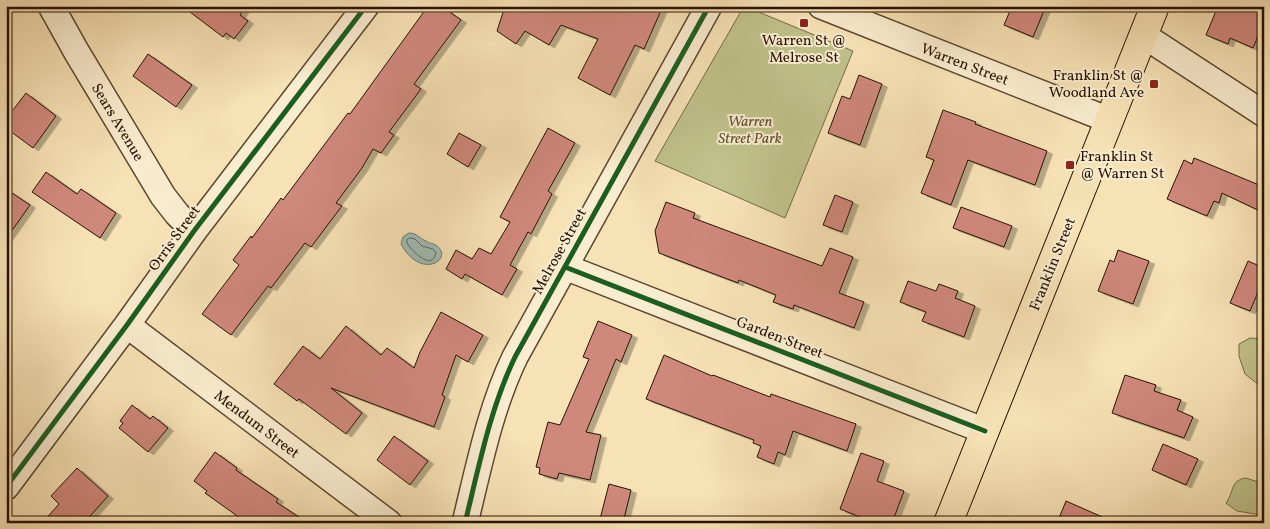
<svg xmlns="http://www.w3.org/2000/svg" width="1270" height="529" viewBox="0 0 1270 529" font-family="Vollkorn,serif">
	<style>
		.green { fill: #c0c28b; stroke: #746a46 }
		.water { fill: #9fbcb6; stroke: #6f786e }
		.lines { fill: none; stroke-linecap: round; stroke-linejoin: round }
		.shore { stroke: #64675c; stroke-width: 1 }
		.building { fill: #cf887b; stroke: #281201; filter: url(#shadow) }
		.minor-casing { stroke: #5c462e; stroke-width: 28 }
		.primary-casing { stroke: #281201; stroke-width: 30 }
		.minor { stroke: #faeccf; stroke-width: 25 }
		.primary { stroke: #f7e2b5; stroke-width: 28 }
		.cycleway-casing { stroke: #faeccf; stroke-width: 8 }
		.cycleway { stroke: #1b5e20; stroke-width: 5 }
		.poi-dot { fill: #8f2418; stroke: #faeccf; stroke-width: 2 }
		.labels { text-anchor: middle; stroke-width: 4; stroke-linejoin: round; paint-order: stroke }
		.poi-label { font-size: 15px; fill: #281201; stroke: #faeccf }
		.street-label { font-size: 15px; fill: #281201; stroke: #faeccf }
		.park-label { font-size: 15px; font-style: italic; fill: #5d5031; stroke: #faeccf }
	</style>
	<defs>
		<filter id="shadow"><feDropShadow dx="5.5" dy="3" stdDeviation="0" flood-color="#0004"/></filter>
	</defs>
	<rect width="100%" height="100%" fill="#f7e2b5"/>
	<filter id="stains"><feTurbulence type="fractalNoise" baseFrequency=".004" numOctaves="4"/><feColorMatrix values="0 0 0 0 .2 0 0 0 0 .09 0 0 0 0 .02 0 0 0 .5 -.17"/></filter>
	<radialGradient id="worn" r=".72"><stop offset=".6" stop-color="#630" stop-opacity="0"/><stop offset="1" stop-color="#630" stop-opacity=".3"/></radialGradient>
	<path class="green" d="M744,6L853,51L785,218L655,161Z
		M1250,338L1264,339V397L1259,385L1245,374L1239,356V344Z
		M1246,478L1264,484V518L1255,514L1237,511L1226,503C1234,493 1230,480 1246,478Z"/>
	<path class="water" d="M409,233C417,233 419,238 426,241C429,244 434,243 437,246C454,259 421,281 401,244L403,237Z"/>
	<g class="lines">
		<path class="shore" d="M410,238L415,239L422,246L433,249L436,253C432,272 411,250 407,243V240Z"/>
	</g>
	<path class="building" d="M182,6H246L240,15L248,21L234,39L226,33L223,37Z
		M428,6H441L461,20L414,84L421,89L389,132L394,135L381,153L373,149L362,168L336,203L342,206L311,247L305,243L271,288L268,286L231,335L202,314L239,265L233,260L251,236L252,238L281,198L283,200L348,113L350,114Z
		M505,6H663L644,49L635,45L610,95L578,78L598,39L561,25L549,45L525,31L516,44L497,31Z
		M1012,6H1046L1033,37L1004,25Z
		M1218,6H1249L1264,12V22L1253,48L1230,38L1228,44L1206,35Z
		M148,54L192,85L176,107L133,76Z
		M859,75L882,84L860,145L828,133L842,96L850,99Z
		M26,93L56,116L33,148L6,128V119Z
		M943,110L976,122L975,124L1047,151L1035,185L968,160L951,205L921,193L934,160L926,157Z
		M548,128L575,143L548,191L552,194L531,234L528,232L510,265L517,269L502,295L465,274L462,279L446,269L456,250L472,259L479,248L491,254L510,222L500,217Z
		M459,133L481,145L468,167L447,154Z
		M1194,158L1264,187V213L1222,193L1219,203L1214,201L1207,216L1167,199L1184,160L1192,164Z
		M46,172L77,194L81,189L116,213L100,238L32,192Z
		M6,189L30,205L6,239Z
		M835,195L853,202L842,232L823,225Z
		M666,202L695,213L693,218L822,266L830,248L853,257L839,293L864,302L854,328L794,305L793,309L773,302L776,295L739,280L738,283L659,253L655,231Z
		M961,207L1012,226L1004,247L953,228Z
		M1118,250L1149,261L1133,304L1098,291L1110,260L1114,262Z
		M1248,261L1264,268V278L1250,311L1230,303Z
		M908,281L936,291L939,284L958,291L955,298L975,306L964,337L922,321L926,312L900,302Z
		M441,312L483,335L468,362L456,355L442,395L445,397L434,427L331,388L362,413L346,434L299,399L297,401L274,384L303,346L320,359L346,326L381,355L387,348L414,368L420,352Z
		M598,321L632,335L621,362L616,359L586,432L601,435L590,480L559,473L557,479L539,474L540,468L536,467L548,422L560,425L589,359L583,357Z
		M664,355L712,376L713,375L770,397L771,394L856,424L847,451L793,431L785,455L778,452L774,464L757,457L761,446L753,443L754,440L646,399Z
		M1125,375L1156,385L1154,391L1181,400L1177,410L1193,417L1184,438L1112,413Z
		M132,405L150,419L153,416L168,428L148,452L119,428L123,423L120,421Z
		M394,436L428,461L410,485L377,460Z
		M1163,444L1198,459L1186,485L1152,470Z
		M215,452L237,468L236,470L278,499L276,502L308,523H247L205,493L207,491L194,481Z
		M861,453L884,461L877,481L904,491L892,523H875L840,509Z
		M77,468L108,496L84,523H42L59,504L51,496Z
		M609,484L631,490L623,523H599Z
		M1066,501L1116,523H1057Z"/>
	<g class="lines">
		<defs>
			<path id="minor" d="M51,6L76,51L163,196L177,214L194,231
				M821,6L1109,120
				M1143,35L1264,114
				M565,267L985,431
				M127,325L389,523
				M6,487L127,325L194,231L366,6
				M465,523C479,466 490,409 515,357L709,6"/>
			<path id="primary" d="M948,523L1155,6"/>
		</defs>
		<use href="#minor" class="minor-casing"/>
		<use href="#primary" class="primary-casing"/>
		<use href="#minor" class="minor"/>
		<use href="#primary" class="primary"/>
		<defs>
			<path id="cycleway" d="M565,267L985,431
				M6,487L127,325L194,231L366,6
				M465,523C479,466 490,409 515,357L709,6"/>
		</defs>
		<use href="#cycleway" class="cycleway-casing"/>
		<use href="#cycleway" class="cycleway"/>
	</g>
	<g class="poi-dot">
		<rect x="799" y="18" width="10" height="10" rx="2.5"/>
		<rect x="1149" y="79" width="10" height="10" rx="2.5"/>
		<rect x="1065" y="160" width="10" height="10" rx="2.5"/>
	</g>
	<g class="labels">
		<g class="poi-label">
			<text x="804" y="45">Warren St @<tspan x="804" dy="17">Melrose St</tspan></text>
			<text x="1144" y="80" text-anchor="end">Franklin St @<tspan x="1144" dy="17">Woodland Ave</tspan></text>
			<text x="1080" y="161" text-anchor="start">Franklin St<tspan x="1080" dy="17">@ Warren St</tspan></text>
		</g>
		<g class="street-label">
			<text transform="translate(965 64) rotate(21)" y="5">Warren Street</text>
			<text transform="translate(118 122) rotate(59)" y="5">Sears Avenue</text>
			<text transform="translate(174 238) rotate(-54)" y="5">Orris Street</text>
			<text transform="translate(559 251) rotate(-61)" y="5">Melrose Street</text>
			<text transform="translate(1052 264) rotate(-68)" y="5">Franklin Street</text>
			<text transform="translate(780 337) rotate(21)" y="5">Garden Street</text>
			<text transform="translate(257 424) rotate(37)" y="5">Mendum Street</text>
		</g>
		<g class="park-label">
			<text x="750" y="126">Warren<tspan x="750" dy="17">Street Park</tspan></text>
		</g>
	</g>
	<rect width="1270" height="529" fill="none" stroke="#f7e2b5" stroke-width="25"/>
	<rect x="8" y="8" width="1255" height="514" fill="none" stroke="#281201" stroke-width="2.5"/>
	<rect x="12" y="12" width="1245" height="504" fill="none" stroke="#281201"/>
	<rect width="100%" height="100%" filter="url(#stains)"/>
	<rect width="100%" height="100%" fill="url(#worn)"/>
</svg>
